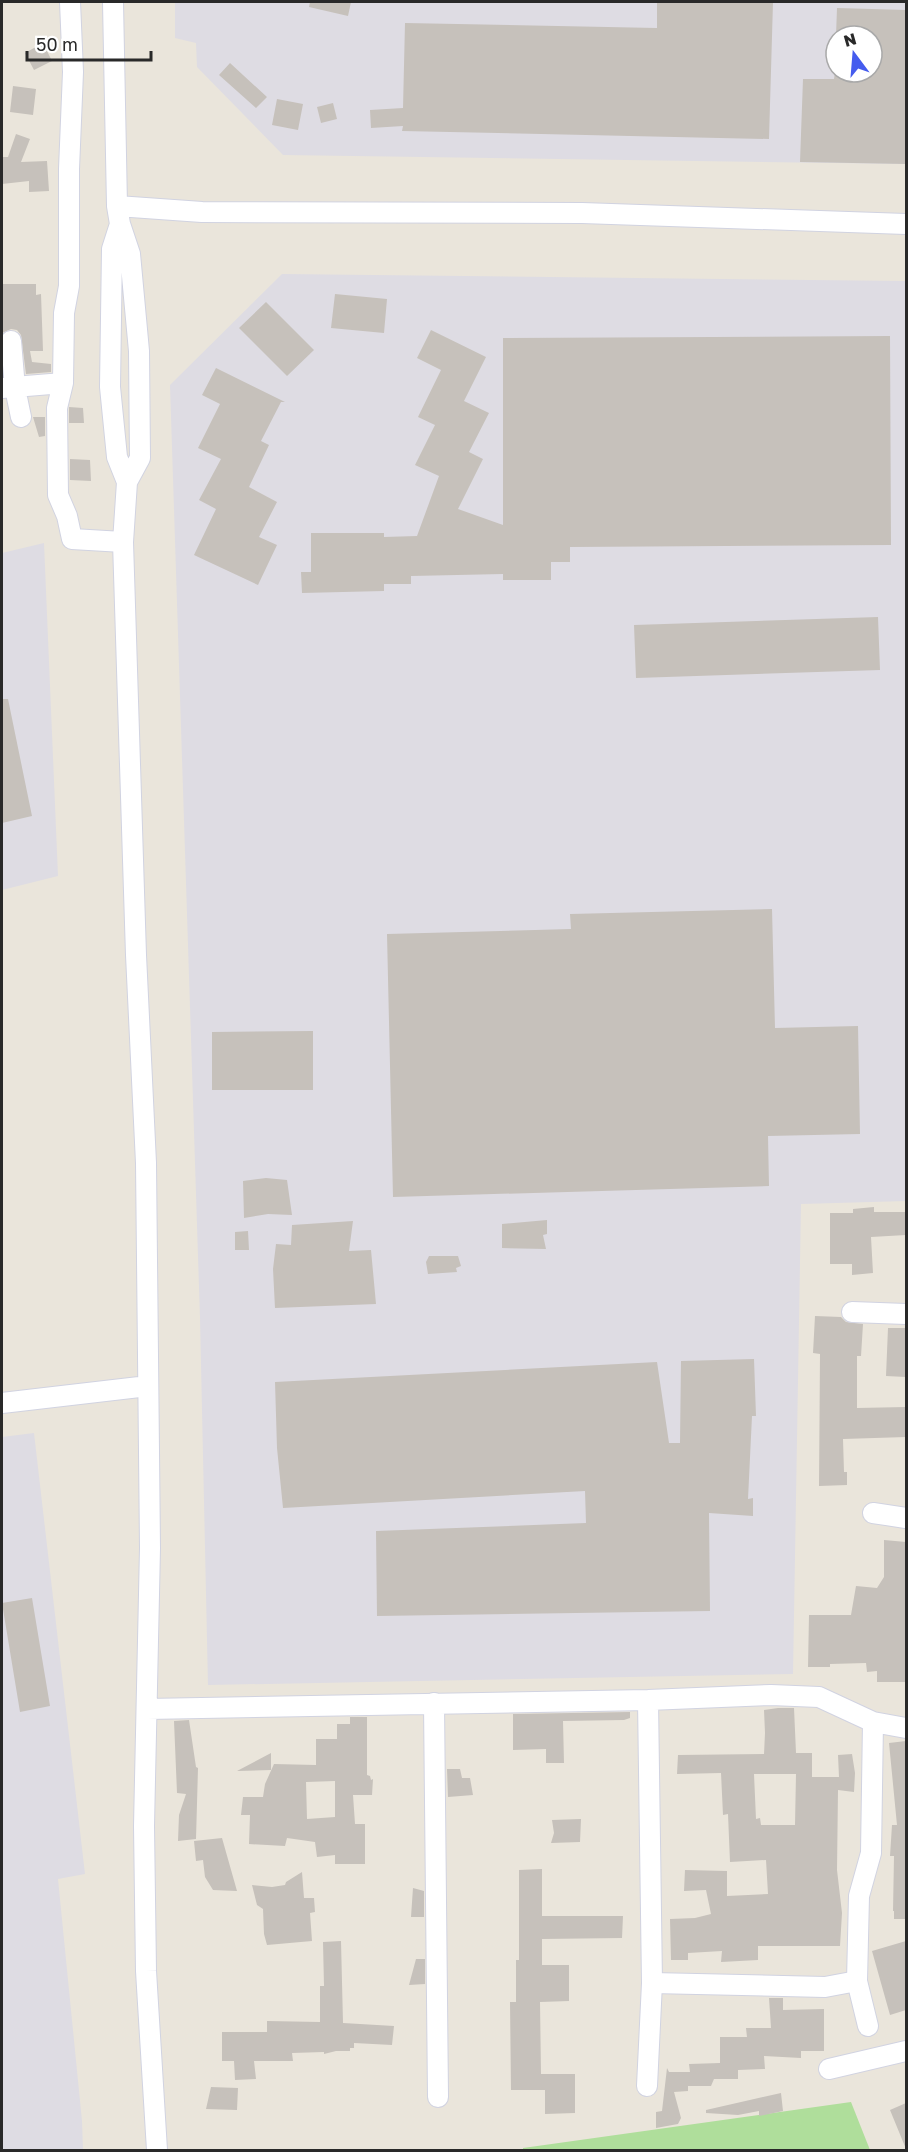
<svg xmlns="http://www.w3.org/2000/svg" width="908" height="2152" viewBox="0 0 908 2152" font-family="'Golos Text',sans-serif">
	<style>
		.industrial { fill: #dedce3; fill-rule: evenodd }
		.green { fill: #afde9b }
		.building { fill: #c6c1bb; fill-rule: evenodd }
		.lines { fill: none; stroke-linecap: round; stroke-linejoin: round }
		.minor-casing { stroke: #d1d3e1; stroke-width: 22 }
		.minor { stroke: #fff; stroke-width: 20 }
	</style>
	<rect width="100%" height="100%" fill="#eae5db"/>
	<path class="industrial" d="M175,2H906V164L283,155L197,67L196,43L175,38ZM836,36H872V72H836Z
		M282,274L906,281V1201L801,1204L793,1674L208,1685L200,1318L170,385Z
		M44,543L58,876L2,890V553Z
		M34,1433L85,1874L58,1879L82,2121L83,2150H2V1437Z"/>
	<path class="green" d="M851,2102L870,2150H523V2148Z"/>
	<path class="building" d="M310,2H351L348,16L309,7Z
		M657,2H773L769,139L402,131L403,126L371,128L370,110L403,108L405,23L657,28Z
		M837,8L906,10V164L800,162L803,79H834L835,72H872V36H836Z
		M43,43L52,61L34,70L25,53Z
		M230,63L267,97L256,108L219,75Z
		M13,86L36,89L33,115L10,112Z
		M277,99L303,104L298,130L272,125Z
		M333,103L337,119L321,123L317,107Z
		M16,134L30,139L21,162L47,161L49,191L29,192V181L2,184V157H8Z
		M2,284H36V295L41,294L43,351H30L32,362L51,364V372L26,374L21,335L17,330L11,329L2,333Z
		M335,294L387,299L384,333L331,328Z
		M266,302L314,350L287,376L239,328Z
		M431,330L486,357L464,401L489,413L469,452L483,459L458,509L503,525V338L890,336L891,545L570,547V562H551V580H503V574L411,576V584H384V591L302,593L301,572H311V533H384V537L417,536L439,476L415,465L435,425L418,417L441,370L417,358Z
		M216,368L285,402H281L261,441L269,445L249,487L277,502L259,537L277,545L258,585L194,555L216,509L199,500L221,459L198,448L220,404L202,395Z
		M69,407L83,408L84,423H69Z
		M33,417H45V436L39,437Z
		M70,459L90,460L91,481L70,480Z
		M878,617L880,670L636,678L634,625Z
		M2,699H8L32,816L2,823Z
		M772,909L775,1028L858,1026L860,1134L768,1136L769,1186L393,1197L387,934L571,929L570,914Z
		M313,1031V1090H212V1032Z
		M266,1178L287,1180L292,1215L268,1214L244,1218L243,1181Z
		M874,1207V1212H906V1235L871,1237L873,1273L852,1275V1264H830V1213H853V1209Z
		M547,1220V1234L543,1235L546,1249L502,1248V1224Z
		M353,1221L349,1251L371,1250L376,1304L275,1308L273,1269L276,1244L291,1245L292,1225Z
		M248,1231L249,1250H235V1232Z
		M429,1256H458L461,1266L456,1268L457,1272L428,1274L426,1262Z
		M815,1316L841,1317L846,1322L863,1324L861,1356H857V1408L906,1407V1437L843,1439L844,1472H847V1485L819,1486L820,1354L813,1353Z
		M888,1328H906V1377L886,1376Z
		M754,1359L756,1416H752L748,1499L753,1498V1516L709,1513L710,1611L377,1616L376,1531L586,1523L585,1491L283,1508L277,1448L275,1382L657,1362L669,1443H680L681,1361Z
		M884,1540L906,1542V1682H877V1671L867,1672L866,1663L830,1664V1667H808L809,1615H851L856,1586L877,1588L884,1577Z
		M32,1598L50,1706L20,1712L2,1603Z
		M778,1708H794L796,1753H812V1777H839L838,1755L852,1754L855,1773L854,1792L838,1790L837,1870L842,1913L840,1946H758V1960L721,1962L722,1951L688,1953V1960H671L670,1919L695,1918L711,1914L706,1890L684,1891L685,1870L727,1871V1896L768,1894L766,1860L730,1862L728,1814L723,1815L721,1773L677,1774L678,1755L764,1754L765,1733L764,1710ZM754,1774H796L795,1825H761L760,1818L756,1819Z
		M630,1712V1718L624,1720L563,1721L564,1763H546V1749L513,1750V1714Z
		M350,1717H367V1775L370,1776L371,1780L373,1779L372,1795H353L355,1824H365V1864H335V1855L317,1857L315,1842L287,1838L285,1846L249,1844L250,1815H241L243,1797H263L265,1784L274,1764L316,1765V1739H337V1724H350ZM335,1781V1817L307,1819L306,1782Z
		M189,1720L196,1767L198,1768L196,1839L178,1841L179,1815L186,1794L177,1793L174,1721Z
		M906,1741V1919H894V1911H893L894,1856H890L892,1825H897L889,1743Z
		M271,1753V1770L237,1771Z
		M447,1769H460L462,1778H470L473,1795L448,1797Z
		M581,1819L580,1842L551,1843L554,1833L552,1820Z
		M222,1838L237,1891L213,1890L205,1877L203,1860L196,1861L194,1841Z
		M542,1869V1916H623L622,1938L542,1939V1965H569V2001L540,2002L541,2074H575V2113L545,2114V2090H511L510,2002H516V1960H519V1870Z
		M302,1872L304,1898H314L315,1912L310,1913L312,1941L267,1945L264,1934L263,1909L257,1905L252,1885L272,1887L285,1885L286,1882Z
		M413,1888L424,1891V1917H411Z
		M341,1941L343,2023L394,2026L392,2045L354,2043V2048H350V2051H336L324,2054V2052L292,2053L293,2061H254L256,2079L235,2080L234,2061H222V2032H267V2021L320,2022V1986H324L323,1942Z
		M906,1941V2010L890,2015L872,1951Z
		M416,1959H425V1984L409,1985Z
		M769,1998H783V2010L824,2009V2051H801V2058L764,2056L765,2069L738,2070V2079H714L711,2086H688V2091L674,2092L681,2118L678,2124L656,2128V2112L662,2111L667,2068L669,2072H690L689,2064L720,2063V2037H747L746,2028H771Z
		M211,2087L238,2088L237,2110L206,2109Z
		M781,2093L783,2111L759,2116V2111L738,2115L706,2113V2110Z
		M906,2103V2149L890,2110Z"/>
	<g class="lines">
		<defs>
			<path id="minor" d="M70,2L73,72L69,169V286L64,313L63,383L57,408L58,495L67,516L72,539L123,542
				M113,2L117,206L120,224L112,249L110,387L117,457L127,482L123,542L136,955L146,1163L150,1548L144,1826L146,1971L157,2150
				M117,206L202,212L582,213L906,224
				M120,224L130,254L139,351L140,458L127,482
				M11,341L15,388L21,417
				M2,388L63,383
				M852,1312L906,1314
				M2,1403L148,1386
				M873,1513L906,1518
				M434,1703L438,2097
				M147,1709L648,1700L771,1695L819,1697L873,1722L906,1728
				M652,1983L825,1987L857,1981
				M868,2026L857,1981L859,1896L871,1853L873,1722
				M829,2069L906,2051
				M647,2086L652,1983L648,1700"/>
		</defs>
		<use href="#minor" class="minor-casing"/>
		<use href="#minor" class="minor"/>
	</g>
	<rect width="908" height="2152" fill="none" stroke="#292929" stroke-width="6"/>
	<g transform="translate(854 54) rotate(344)"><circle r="28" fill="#ffffff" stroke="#a9a9a9" stroke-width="1.5"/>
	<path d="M0-4.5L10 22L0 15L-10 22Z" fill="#455cee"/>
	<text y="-9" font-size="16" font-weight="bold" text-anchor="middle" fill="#292929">N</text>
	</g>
	<path d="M27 51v9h124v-9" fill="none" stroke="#292929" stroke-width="3"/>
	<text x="36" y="51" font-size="18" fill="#292929" stroke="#ffffff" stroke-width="4.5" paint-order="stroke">50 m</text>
</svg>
